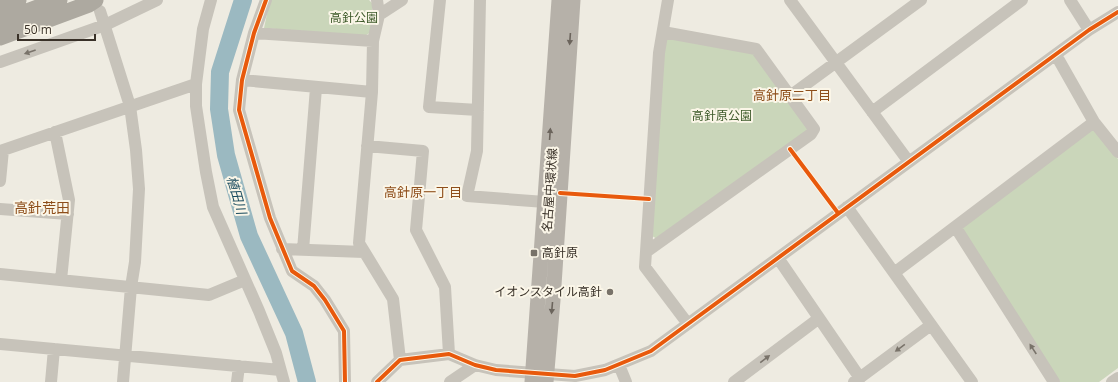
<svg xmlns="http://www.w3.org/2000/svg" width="1118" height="382" viewBox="0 0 1118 382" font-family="'Open Sans','Noto Sans JP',sans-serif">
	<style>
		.green { fill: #cad6ba }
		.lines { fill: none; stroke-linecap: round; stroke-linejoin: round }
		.river { stroke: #9bb9c1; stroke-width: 18 }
		.minor { stroke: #c7c3ba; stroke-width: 12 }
		.major { stroke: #b6b1a9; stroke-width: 15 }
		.highway { stroke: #ada9a0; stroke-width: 17 }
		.cycleway-casing { stroke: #fbf6e8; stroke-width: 6 }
		.cycleway { stroke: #e8590c; stroke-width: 4 }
		.oneway { fill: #6b645c }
		.oneway2 { fill: #79736a }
		.poi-dot { fill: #787269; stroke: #fbf6e8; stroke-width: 1.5 }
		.labels { text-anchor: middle; stroke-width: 4; stroke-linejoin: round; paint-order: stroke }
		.park-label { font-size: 12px; fill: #3d5929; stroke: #fbf6e8 }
		.street-label { font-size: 12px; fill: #393128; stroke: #fbf6e8 }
		.poi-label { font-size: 12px; fill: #393128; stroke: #fbf6e8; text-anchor: start }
		.neighbourhood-label { font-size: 13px; fill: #8e4e1a; stroke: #fbf6e8 }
		.water-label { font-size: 13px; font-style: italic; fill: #1a4b5e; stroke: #fbf6e8 }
		.quarter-label { font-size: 14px; fill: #8e4e1a; stroke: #fbf6e8 }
	</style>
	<rect width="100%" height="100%" fill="#eeebe1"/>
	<path class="green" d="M270,0H369L372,3V31L365,36L264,28Z
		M669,38L754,53L808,126V132L659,240L652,236L665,39Z
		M1093,128L1118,159V368L1099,382H1060L961,229Z"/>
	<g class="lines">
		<path class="river" d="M243,0L220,72L219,109L226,155L249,236L294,333L307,382"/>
		<path class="minor" d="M211,0L203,29L196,84V106L206,172L213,207L259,311L276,353L284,382
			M266,0L254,33L242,80L239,110L270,218L292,271L314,286L325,300L344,331L345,382
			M377,0L379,15L373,41L372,92L359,243L393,299L400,360
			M440,0L429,107L478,110
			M480,0L477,151L467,196L545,202
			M668,0L659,53L645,267L688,324
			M790,0L909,162
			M1070,0L1089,30
			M100,11L130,106L136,150L139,189L135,262L131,287L123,382
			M379,15L402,0
			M254,33L373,41
			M1056,55L1094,122L1118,152
			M0,62L105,25L157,0
			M242,80L372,92
			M790,96L921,0
			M872,112L1022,0
			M55,132L69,200L61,280
			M367,146L423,151L416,230L445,287L449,354
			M0,151L196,84
			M0,181L3,150
			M847,207L972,382
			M0,209L68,214
			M956,228L1054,382
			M282,249L364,252
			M303,250L316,88
			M646,252L811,134L814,129L756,49L663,32
			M778,258L860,378
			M894,273L1094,122
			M0,274L209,295L245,280
			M0,344L280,370
			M619,365L626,382
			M51,382L54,349
			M237,382L239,366
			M377,382L400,360L449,354L475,365L496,370L575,376L605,370L651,351L1089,30L1118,12
			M450,382L475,365
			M734,382L818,319
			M854,382L931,325
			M1112,382L1118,378"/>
		<path class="major" d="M532,382L559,0
			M546,382L553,300L573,0"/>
		<path class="highway" d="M0,7L18,0
			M0,22L59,0
			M0,37L89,4L95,0"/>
		<defs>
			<path id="cycleway" d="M266,0L254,33L242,80L239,110L270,218L292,271L314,286L325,300L344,331L345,382
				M790,149L838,213
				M560,193L649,199
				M377,382L400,360L449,354L475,365L496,370L575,376L605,370L651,351L1089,30L1118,12"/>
		</defs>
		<use href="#cycleway" class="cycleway-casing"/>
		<use href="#cycleway" class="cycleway"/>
	</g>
	<defs><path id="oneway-solid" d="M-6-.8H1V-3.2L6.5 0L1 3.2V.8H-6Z"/></defs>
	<g class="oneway">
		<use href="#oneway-solid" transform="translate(570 39) rotate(94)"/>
		<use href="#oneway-solid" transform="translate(550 134) rotate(-86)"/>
		<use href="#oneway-solid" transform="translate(552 308) rotate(95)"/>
	</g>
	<g class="oneway2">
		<use href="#oneway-solid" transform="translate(30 52) rotate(161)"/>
		<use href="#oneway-solid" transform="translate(900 348) rotate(144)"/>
		<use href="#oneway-solid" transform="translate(1033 349) rotate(-123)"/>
		<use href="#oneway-solid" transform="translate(765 359) rotate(-37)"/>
	</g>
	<g class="poi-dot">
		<rect x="530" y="249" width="8" height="8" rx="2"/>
		<circle cx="610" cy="292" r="4"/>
	</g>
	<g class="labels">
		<g class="park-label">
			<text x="354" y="22">高針公園</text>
			<text x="722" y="120">高針原公園</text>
		</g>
		<g class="street-label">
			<text transform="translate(550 190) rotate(-86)" y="4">名古屋中環状線</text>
		</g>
		<g class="poi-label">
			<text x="542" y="257">高針原</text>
			<text x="602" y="296" text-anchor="end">イオンスタイル高針</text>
		</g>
		<g class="neighbourhood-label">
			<text x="792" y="100">高針原二丁目</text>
			<text x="423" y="197">高針原一丁目</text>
		</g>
		<g class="water-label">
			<text transform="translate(237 195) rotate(74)" y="5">植田川</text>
		</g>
		<g class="quarter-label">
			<text x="42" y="213">高針荒田</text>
		</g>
	</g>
	<path d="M18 34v6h77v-6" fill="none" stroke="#393128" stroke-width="2"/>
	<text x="24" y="34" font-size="12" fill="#393128" stroke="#fbf6e8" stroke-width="3" paint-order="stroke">50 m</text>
</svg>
